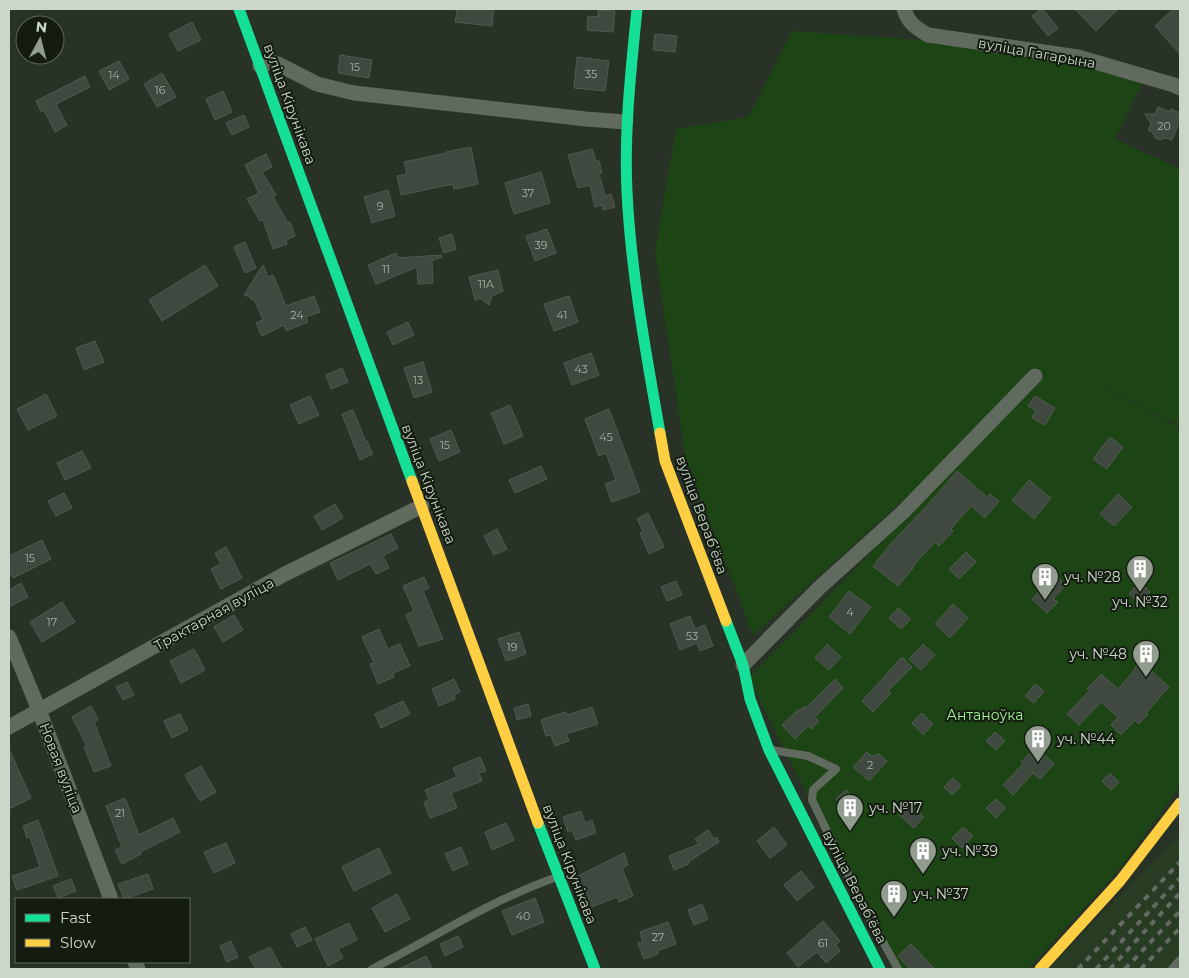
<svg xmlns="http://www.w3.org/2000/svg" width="1189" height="978" viewBox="0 0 1189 978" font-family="Montserrat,sans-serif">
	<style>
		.built { fill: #273c23 }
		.green { fill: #1d4415 }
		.building { fill: #40493f; stroke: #515a4f }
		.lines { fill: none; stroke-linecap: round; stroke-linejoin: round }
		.lane { stroke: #616a5f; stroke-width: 8 }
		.street { stroke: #616a5f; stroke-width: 15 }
		.fast { stroke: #16e098; stroke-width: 11 }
		.slow { stroke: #ffcf43; stroke-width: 11 }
		.rail { stroke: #646b62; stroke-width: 4; stroke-dasharray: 6 6; stroke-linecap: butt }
		.labels { text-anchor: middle; stroke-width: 4; stroke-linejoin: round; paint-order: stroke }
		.number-label { font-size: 11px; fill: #a8b4a6 }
		.street-label { font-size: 14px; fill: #cbd7c9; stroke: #141c12 }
		.poi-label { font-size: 14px; fill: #cbd7c9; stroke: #141c12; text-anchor: start }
		.park-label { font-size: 14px; fill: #a1f292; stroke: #141c12 }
	</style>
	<rect width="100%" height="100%" fill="#283226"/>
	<path class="built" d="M1180,833V969H1049Z"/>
	<path class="green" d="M792,31L920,40L1075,63L1142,83L1115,139L1180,169V426L1066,367L1180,428V786L1122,866L1028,969H894L749,678L1047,371L753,635L685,456L655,251L676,129L748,117Z"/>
	<path class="building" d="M457,9H494L492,26L455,22Z
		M1041,9H1043L1058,28L1048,36L1032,16Z
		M1075,9H1118L1096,31Z
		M1173,9H1180V54L1155,26Z
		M598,10L615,11L613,32L587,30L588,16L598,17Z
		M192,22L201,40L178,51L169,34Z
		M655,34L677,36L675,52L653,50Z
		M340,55L372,60L369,78L338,73Z
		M577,57L609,61L605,91L574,88Z
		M119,61L129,79L109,90L99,71Z
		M162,73L176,97L157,107L144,84Z
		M85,76L90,87L56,104L67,125L55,132L44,110L41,112L36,101Z
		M223,91L232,112L215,120L206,99Z
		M1158,107L1170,112L1171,109L1180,113V120L1172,140L1165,138L1160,140L1155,138L1153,133L1148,130L1151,124L1145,114H1155Z
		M244,115L249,127L232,135L226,123Z
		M471,147L478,184L454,189L453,184L401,195L397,176L407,174L404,162L447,153L446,152Z
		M592,149L596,161H599L602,173L599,174L605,196L611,194L615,207L603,210L602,205L595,207L590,185L578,188L568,155Z
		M266,154L272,167L262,172L276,195L273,197L288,223L290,222L295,236L286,240L287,244L273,249L263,220L260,221L247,199L259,193L245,165Z
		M541,172L550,203L514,214L505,183Z
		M388,190L395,216L372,223L364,197Z
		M547,229L556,253L535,261L526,236Z
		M452,234L456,249L444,253L439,238Z
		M245,242L256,268L245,273L234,247Z
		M396,253L398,258L441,255L442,257L432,261L433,283L418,284L417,267L376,284L368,265Z
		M205,265L218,286L162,321L149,300Z
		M263,265L268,277L273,275L286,306L314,296L320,312L306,317L308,322L286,331L284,325L262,336L256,323L263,320L254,299L252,300L250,297L244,295Z
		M498,270L503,291L492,296L489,305L480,298L475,300L469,277Z
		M569,296L578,322L554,331L544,304Z
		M408,322L414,335L393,345L387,332Z
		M95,341L104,362L84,370L76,348Z
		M591,353L599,375L572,385L564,363Z
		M423,362L432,392L414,398L404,368Z
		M342,368L348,382L331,389L326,375Z
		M46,394L57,416L28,430L17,409Z
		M310,396L319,415L299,424L290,405Z
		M1035,396L1055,408L1045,425L1032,418L1036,411L1028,406Z
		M510,405L523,436L504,444L491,413Z
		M609,409L640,492L612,502L605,484L616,480L606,453L599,456L585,419Z
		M353,410L366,442L367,441L373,454L360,460L342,414Z
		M451,430L460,452L439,461L430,439Z
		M1110,437L1123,447L1107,469L1093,459Z
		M82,451L91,468L65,480L57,463Z
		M541,466L547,479L515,493L509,480Z
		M957,471L987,497L990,494L999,501L985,518L971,506L951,529L953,531L939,546L935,542L913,566L914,567L898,586L873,566L895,539L926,507Z
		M1029,480L1051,498L1034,519L1012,500Z
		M64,493L72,508L56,516L48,501Z
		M1118,494L1132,507L1114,526L1100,514Z
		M335,504L343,518L322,530L314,516Z
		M648,513L664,547L649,554L640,533L643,531L637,519Z
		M497,529L507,549L494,555L484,536Z
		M391,534L398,548L383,556L389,568L376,574L370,564L338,580L330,563Z
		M42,540L51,559L13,578L9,570V556Z
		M226,547L242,578L221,589L211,569L221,564L215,553Z
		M966,552L976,562L959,579L949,569Z
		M1055,575L1066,585L1053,599L1058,602L1047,613L1032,599Z
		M424,577L429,588L423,591L443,639L419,646L406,615L414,611L403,586Z
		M676,581L682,595L667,601L661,587Z
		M1140,582L1150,592L1139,603L1129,594Z
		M21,583L28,597L9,607V590Z
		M849,591L871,607L850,634L829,617Z
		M62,602L75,622L42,642L30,622Z
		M953,604L968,618L950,638L935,624Z
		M898,608L911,619L901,629L889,618Z
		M234,615L243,630L223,642L214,627Z
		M690,616L695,629L705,625L713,646L700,651L697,643L680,650L670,624Z
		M379,629L388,649L400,644L410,666L393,673L394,677L378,684L370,664L374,663L362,637Z
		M519,632L526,654L506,661L498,639Z
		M827,644L841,657L829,670L815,658Z
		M923,644L935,655L921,670L909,659Z
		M194,649L205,670L181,683L170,661Z
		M902,657L912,667L888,691L891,693L873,712L862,701Z
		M1142,662L1169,687L1146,713L1148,714L1139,724L1135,720L1121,735L1111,725L1118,717L1101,702L1079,725L1067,714L1089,691L1087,689L1101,674L1118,689L1133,672L1136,666Z
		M454,679L460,692L454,695L455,699L439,706L432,689Z
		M835,679L843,688L815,717L819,721L811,729L808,726L795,739L782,725L799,709L800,710L805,706L806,708Z
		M127,682L134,695L123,700L116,687Z
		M1035,684L1044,691L1034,703L1025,696Z
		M403,701L410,714L381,728L375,714Z
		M528,704L531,716L517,720L514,708Z
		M91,706L98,720L94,722L111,766L94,772L84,747L87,746L72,717Z
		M592,707L598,724L566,734L569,741L555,746L551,735L546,736L541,720L566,712L567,715Z
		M922,713L933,724L923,735L912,723Z
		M180,714L188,730L172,738L164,721Z
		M995,732L1005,741L996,750L986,741Z
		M1036,747L1054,764L1040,779L1033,773L1013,795L1003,785L1023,764L1021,762Z
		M9,749L31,798L9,809Z
		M867,752L871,756L879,754L887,761L869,781L853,767Z
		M480,757L486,771L479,773L482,781L451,793L457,808L430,818L424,802L429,800L425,790L457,777L453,768Z
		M201,766L216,792L200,801L185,775Z
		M1110,773L1119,782L1111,790L1102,781Z
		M953,778L961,786L952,795L944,787Z
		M846,790L857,802L847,811L836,799Z
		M125,798L139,835L173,818L180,832L140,852L141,854L122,864L115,850L122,847L106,806Z
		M996,799L1005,808L996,818L986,808Z
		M908,803L924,817L914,828L898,814Z
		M581,811L585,823L592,820L596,833L576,840L572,830L568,832L563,817Z
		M38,820L58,876L17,890L12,876L40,867L30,837L27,838L23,826Z
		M506,823L514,840L492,850L485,832Z
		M774,827L787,845L770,858L757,841Z
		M963,827L973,836L962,848L952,838Z
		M708,830L714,839L717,837L719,842L688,862L689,864L674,870L669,856L699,844L695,839Z
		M226,843L235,863L214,873L204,852Z
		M461,847L468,864L453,871L445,854Z
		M379,848L391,873L354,891L342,867Z
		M624,853L628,865L622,868L633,896L619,902L617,897L584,910L580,898L585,896L576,877Z
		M801,871L814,887L797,901L784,885Z
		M148,874L153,889L124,899L118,884Z
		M71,879L76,891L58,898L53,886Z
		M898,884L905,893L896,901L888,893Z
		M397,894L410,919L385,932L372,908Z
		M535,898L544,922L512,935L502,911Z
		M702,904L708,919L694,925L688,910Z
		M823,921L840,941L836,945L840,951L826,963L817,952L798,967L787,953Z
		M668,922L676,944L657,951L658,954L644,959L638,943L643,942L640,932Z
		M349,923L357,940L338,949L343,958L328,966L315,939Z
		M305,927L312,940L297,947L291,934Z
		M458,936L463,947L445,956L440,944Z
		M231,941L238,957L227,962L220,946Z
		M911,944L935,969H910L898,956Z
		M270,947L282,969H256L249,957Z
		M426,956L433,969H399Z"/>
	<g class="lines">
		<path class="lane" d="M771,750L808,756L836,769L813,790L812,800L863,906L898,969
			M372,969C433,938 491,900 557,877
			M1172,969L1180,960"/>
		<path class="street" d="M904,9C908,23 916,28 928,35L1078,57L1174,85L1180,88
			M260,66L271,62L278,64L317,84L354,93L586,119L626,122
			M9,637L39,710L111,899
			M743,665L819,588L902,513L1035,376
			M9,727L283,575L422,506
			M135,962L138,969"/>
		<path class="fast" d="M239,9L412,481
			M637,9C631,70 624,131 627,192C631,273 646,353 660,433
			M726,621L743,665L750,699L769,750L880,969
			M538,823L595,969"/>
		<path class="slow" d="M660,433L665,461L726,621
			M412,481L538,823
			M1040,969L1120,881L1180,803"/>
		<path class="rail" d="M1078,969L1180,862
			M1096,969L1180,878
			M1110,969L1180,893
			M1125,969L1180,911
			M1141,969L1180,928"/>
	</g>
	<defs>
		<symbol id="building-pin" viewBox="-11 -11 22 30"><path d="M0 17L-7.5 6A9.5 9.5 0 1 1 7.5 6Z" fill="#929d90" stroke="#141c12"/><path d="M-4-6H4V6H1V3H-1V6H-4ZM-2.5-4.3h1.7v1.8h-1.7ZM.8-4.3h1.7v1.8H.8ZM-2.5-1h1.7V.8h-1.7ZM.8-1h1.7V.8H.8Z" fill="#fff"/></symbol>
	</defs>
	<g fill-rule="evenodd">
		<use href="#building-pin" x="1124" y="553" width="32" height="43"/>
		<use href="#building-pin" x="1029" y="561" width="32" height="43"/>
		<use href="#building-pin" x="1130" y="638" width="32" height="43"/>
		<use href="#building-pin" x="1022" y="723" width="32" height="43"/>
		<use href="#building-pin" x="834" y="792" width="32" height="43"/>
		<use href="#building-pin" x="907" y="835" width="32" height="43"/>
		<use href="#building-pin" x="878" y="878" width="32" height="43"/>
	</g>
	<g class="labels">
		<g class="number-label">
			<text x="355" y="71">15</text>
			<text x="591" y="78">35</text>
			<text x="114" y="79">14</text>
			<text x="160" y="94">16</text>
			<text x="1164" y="130">20</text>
			<text x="528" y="197">37</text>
			<text x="380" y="210">9</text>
			<text x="541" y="249">39</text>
			<text x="386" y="273">11</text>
			<text x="486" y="288">11А</text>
			<text x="297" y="319">24</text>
			<text x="562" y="319">41</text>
			<text x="581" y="373">43</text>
			<text x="418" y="384">13</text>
			<text x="606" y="441">45</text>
			<text x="445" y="449">15</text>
			<text x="30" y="562">15</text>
			<text x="850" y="616">4</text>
			<text x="52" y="626">17</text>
			<text x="692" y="640">53</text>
			<text x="512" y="651">19</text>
			<text x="870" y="769">2</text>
			<text x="120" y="817">21</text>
			<text x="523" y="920">40</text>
			<text x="658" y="941">27</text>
			<text x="823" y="947">61</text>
		</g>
		<g class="street-label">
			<text transform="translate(1037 53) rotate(10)" y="5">вуліца Гагарына</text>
			<text transform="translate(290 104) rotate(70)" y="5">вуліца Кірунікава</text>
			<text transform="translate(429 484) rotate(69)" y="5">вуліца Кірунікава</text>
			<text transform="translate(702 515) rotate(70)" y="5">вуліца Верабʼёва</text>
			<text transform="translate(214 614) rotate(-29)" y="5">Трактарная вуліца</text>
			<text transform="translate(61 768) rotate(69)" y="5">Новая вуліца</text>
			<text transform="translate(570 864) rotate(69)" y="5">вуліца Кірунікава</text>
			<text transform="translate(855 887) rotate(63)" y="5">вуліца Верабʼёва</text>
		</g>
		<g class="poi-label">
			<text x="1064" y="582">уч. №28</text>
			<text x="1140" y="607" text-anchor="middle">уч. №32</text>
			<text x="1127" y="659" text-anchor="end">уч. №48</text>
			<text x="1057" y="744">уч. №44</text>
			<text x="869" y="813">уч. №17</text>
			<text x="942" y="856">уч. №39</text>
			<text x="913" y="899">уч. №37</text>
		</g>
		<g class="park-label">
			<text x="985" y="720">Антаноўка</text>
		</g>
	</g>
	<rect width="1189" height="978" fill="none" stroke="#cbd7c9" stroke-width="20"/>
	<rect x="15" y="898" width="175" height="65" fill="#141c12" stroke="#5d675b"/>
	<rect x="25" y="914" width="25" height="8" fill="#16e098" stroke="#5d675b"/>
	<text x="60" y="923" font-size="15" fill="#cbd7c9">Fast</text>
	<rect x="25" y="939" width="25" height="8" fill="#ffcf43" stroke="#5d675b"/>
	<text x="60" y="948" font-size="15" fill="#cbd7c9">Slow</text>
	<g transform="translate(40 40) rotate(7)"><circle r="24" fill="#141c12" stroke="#5d675b"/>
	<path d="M0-4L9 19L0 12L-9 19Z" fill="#929d90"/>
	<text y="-8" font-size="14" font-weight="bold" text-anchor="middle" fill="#cbd7c9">N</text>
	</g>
</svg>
